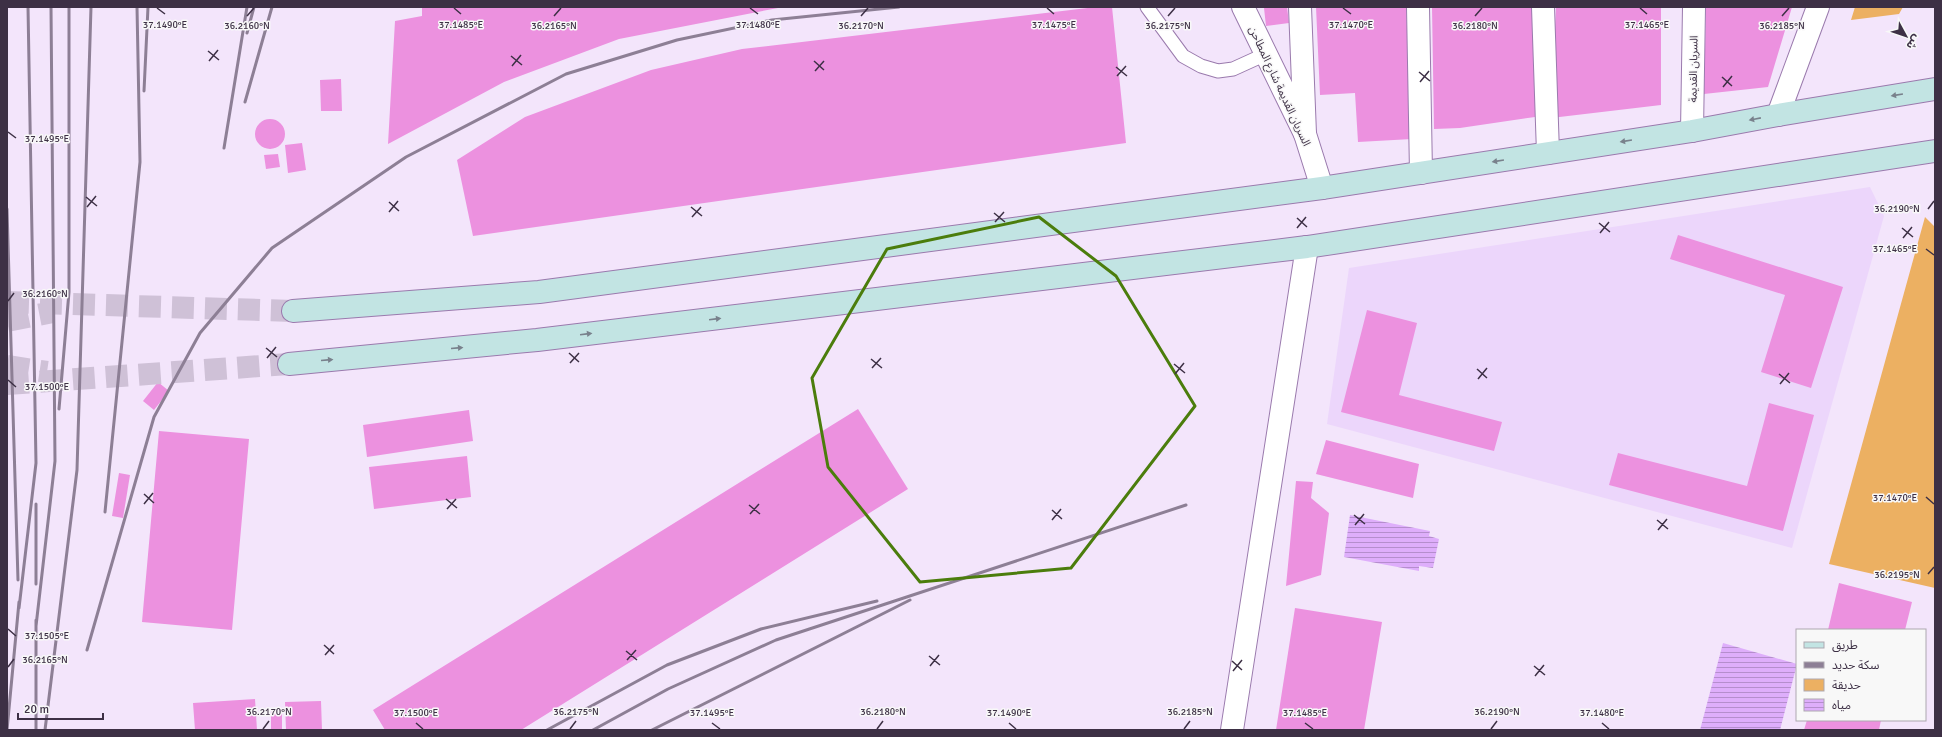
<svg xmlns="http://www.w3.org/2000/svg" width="1942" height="737" viewBox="0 0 1942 737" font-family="Signika,'Noto Sans Arabic',sans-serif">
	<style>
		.built { fill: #ecd6fb }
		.green { fill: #ecb062 }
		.water { fill: url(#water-rules) }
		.building { fill: #ec91df }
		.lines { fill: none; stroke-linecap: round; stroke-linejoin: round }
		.secondary-tunnel { stroke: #cfc1d7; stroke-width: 22; stroke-dasharray: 22 11; stroke-linecap: butt }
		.service-casing { stroke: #9a7aad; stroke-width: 15 }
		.minor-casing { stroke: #9a7aad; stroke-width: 24 }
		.tertiary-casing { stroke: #9a7aad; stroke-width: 24 }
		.secondary-casing { stroke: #9a7aad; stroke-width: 24 }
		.service { stroke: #fff; stroke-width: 13 }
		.minor { stroke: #fff; stroke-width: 22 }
		.tertiary { stroke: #fff; stroke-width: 22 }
		.secondary { stroke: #c2e4e3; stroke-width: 22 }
		.rail { stroke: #8d7f95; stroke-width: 3 }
		.oneway { fill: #79818c }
		.marked { fill: none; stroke: #4b7d0c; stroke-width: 3; stroke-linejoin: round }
		.ticks { fill: none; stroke: #3d3045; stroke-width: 1.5 }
		.labels { text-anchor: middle; stroke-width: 3; stroke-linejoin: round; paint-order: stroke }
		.street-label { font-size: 11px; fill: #3d3045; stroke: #f8f8f8 }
		.ticks-label { font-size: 10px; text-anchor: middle; fill: #3d3045; stroke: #f8f8f8; stroke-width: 3; stroke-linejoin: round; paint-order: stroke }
	</style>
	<defs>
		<pattern id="water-rules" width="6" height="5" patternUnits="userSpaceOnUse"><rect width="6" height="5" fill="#deaefb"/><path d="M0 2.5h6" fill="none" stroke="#b58ecd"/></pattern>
	</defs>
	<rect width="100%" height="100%" fill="#f3e5fb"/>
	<path class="built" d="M1870,187L1884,216L1792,548L1327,424L1349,268Z"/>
	<path class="green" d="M1855,7H1903L1899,14L1851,20Z
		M1925,217L1935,227V588L1829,564Z"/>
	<path class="water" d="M1350,515L1430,531L1429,536L1439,539L1433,568L1419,566V571L1344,557Z
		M1723,643L1797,664L1780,730H1700Z"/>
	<path class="building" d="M422,7H778V8L619,39L504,82L388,144L395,21L422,16Z
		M1096,7H1112L1126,143L473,236L457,160L525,117L651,70L742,49Z
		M1268,7H1287L1289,23L1266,26L1264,8Z
		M1316,7H1406L1412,139L1358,142L1355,93L1320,95Z
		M1432,7H1535V117L1460,128L1434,129Z
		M1556,7H1661V105L1551,118Z
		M1706,7H1792L1768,87L1704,94Z
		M341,79L342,111H321L320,80Z
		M255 134a15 15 0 1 1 30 0a15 15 0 1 1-30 0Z
		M302,143L306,170L288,173L285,145Z
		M278,154L280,167L266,169L264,155Z
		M1678,235L1843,287L1811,388L1761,372L1785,295L1670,259Z
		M1367,310L1417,323L1399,395L1502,422L1494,451L1341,412Z
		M158,382L169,391L154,410L143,401Z
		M1769,403L1814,415L1783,531L1609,485L1618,453L1747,486Z
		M858,409L908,489L521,730H385L373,710Z
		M469,410L473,441L367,457L363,425Z
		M159,431L249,439L232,630L142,622Z
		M1326,440L1419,464L1413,498L1316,474Z
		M467,456L471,497L374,509L369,467Z
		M119,473L130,475L123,518L112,516Z
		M1296,481L1313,482L1311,498L1329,513L1321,575L1286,586Z
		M1839,583L1912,602L1905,630H1828Z
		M1295,608L1382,622L1364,730H1276Z
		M255,699L257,730H195L193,703Z
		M321,701L322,730H286L285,702Z
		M271,710H282V730H271Z
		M1807,720H1881L1879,730H1804Z"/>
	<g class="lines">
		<path class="secondary-tunnel" d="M7,302L293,311
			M7,321L53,312
			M7,366L47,372
			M7,384L289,364"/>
		<defs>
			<path id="service" d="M1147,7L1183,56L1201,66L1218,71L1233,69L1266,54"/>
			<path id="minor" d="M1300,7L1305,134
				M1418,7L1421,173
				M1543,7L1548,153
				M1778,115L1818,7
				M1692,131L1694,7
				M1232,730L1307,247"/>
			<path id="tertiary" d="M1243,7L1305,134L1322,188"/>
			<path id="secondary" d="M293,311L539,292L1322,188L1692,131L1778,115L1935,89
				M289,364L537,340L1307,247L1935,151"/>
		</defs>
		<use href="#service" class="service-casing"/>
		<use href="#minor" class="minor-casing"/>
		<use href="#tertiary" class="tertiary-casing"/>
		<use href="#secondary" class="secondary-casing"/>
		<use href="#service" class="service"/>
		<use href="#minor" class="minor"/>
		<use href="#tertiary" class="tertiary"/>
		<use href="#secondary" class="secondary"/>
		<path class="rail" d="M247,33L254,7
			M144,91L148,7
			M245,102L272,7
			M224,148L247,7
			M7,209L18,580
			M59,409L69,292V7
			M105,512L140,162L137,7
			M36,584V504
			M19,608L36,463L28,7
			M36,626L55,461L51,7
			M87,650L154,417L200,333L272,248L406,157L566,74L677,40L772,20L899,7
			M7,730L19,602
			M36,730V620
			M45,730L77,470L91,7
			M547,730L667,665L761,629L877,601
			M593,730L668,689L776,640L1186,505
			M652,730L910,600"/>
	</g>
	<defs><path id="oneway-solid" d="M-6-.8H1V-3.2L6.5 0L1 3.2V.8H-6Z"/></defs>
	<g class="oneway">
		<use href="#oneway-solid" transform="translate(1897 95) rotate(171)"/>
		<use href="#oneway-solid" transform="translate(1755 119) rotate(169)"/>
		<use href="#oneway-solid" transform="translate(1626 141) rotate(171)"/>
		<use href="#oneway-solid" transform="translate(1498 161) rotate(171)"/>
		<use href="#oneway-solid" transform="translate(715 319) rotate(-7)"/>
		<use href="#oneway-solid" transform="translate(586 334) rotate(-7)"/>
		<use href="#oneway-solid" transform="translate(457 348) rotate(-5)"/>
		<use href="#oneway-solid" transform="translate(327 360) rotate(-5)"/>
	</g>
	<path class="marked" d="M1039,217L1116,276L1195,406L1071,568L920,582L828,467L812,378L887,249Z"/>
	<path class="ticks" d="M157,8L165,14M454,8L461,14M750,8L758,14M1047,8L1054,14M1343,8L1351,14M1640,8L1647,14M247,16L254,8M554,16L561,8M861,16L868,8M1168,16L1175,8M1475,16L1482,8M1782,16L1789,8M208,51L219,60M511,56L522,65M209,61L218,50M814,61L824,70M512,66L521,55M1116,67L1127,76M815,71L824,61M1419,72L1430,81M1117,76L1126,66M1722,77L1732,86M1420,82L1429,71M1723,87L1732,76M8,132L16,138M86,197L97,206M389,202L399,211M87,207L96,196M691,207L702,216M1928,209L1934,201M389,212L398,201M994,213L1005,222M692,217L701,207M1297,218L1307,227M995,222L1004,212M1599,223L1610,232M1297,228L1306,217M1902,228L1913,237M1600,233L1609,222M1903,238L1912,227M1926,249L1934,255M8,301L14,293M266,348L277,357M569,353L579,362M267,358L276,347M871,359L882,368M570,363L579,353M1174,364L1185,373M872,368L881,358M1477,369L1487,378M1175,374L1184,363M1779,374L1790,383M1478,379L1487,368M8,380L16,387M1780,384L1789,373M144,494L154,503M1926,497L1934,504M446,499L457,508M144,504L153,493M749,505L760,514M447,509L456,499M1052,510L1062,519M750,514L759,504M1354,515L1365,524M1052,520L1061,509M1657,520L1668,529M1355,525L1364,514M1658,530L1667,519M1928,574L1934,567M8,629L16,636M324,645L334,654M626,651L637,660M325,655L334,645M929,656L940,665M627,660L636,650M1232,661L1242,670M930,666L939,655M1534,666L1545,675M8,667L14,659M1233,671L1242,660M1535,676L1544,665M416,723L423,729M712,723L720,729M1009,723L1016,729M1305,723L1313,729M1602,723L1609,729M263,729L269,721M570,729L576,721M877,729L883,721M1184,729L1190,721M1491,729L1497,721"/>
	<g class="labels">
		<g class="street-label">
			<text transform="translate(1693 69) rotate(-89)" y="4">السريان القديمة</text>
			<text transform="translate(1280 86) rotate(65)" y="4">السريان القديمة شارع المطاحن</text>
		</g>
	</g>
	<g class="ticks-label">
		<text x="165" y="28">37.1490°E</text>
		<text x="461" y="28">37.1485°E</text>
		<text x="758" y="28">37.1480°E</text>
		<text x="1054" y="28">37.1475°E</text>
		<text x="1351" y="28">37.1470°E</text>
		<text x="1647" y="28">37.1465°E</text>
		<text x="247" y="29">36.2160°N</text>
		<text x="554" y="29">36.2165°N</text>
		<text x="861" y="29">36.2170°N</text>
		<text x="1168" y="29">36.2175°N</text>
		<text x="1475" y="29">36.2180°N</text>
		<text x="1782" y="29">36.2185°N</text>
		<text x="47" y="142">37.1495°E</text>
		<text x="1897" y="212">36.2190°N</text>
		<text x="1895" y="252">37.1465°E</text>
		<text x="45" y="297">36.2160°N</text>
		<text x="47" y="390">37.1500°E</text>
		<text x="1895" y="501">37.1470°E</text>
		<text x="1897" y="578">36.2195°N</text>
		<text x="47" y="639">37.1505°E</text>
		<text x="45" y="663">36.2165°N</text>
		<text x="269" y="715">36.2170°N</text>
		<text x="576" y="715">36.2175°N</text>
		<text x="883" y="715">36.2180°N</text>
		<text x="1190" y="715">36.2185°N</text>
		<text x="1497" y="715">36.2190°N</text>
		<text x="416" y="716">37.1500°E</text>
		<text x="712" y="716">37.1495°E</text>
		<text x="1009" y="716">37.1490°E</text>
		<text x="1305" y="716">37.1485°E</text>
		<text x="1602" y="716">37.1480°E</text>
	</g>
	<rect width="1942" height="737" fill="none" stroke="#3d3045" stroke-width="16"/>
	<rect x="1796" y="629" width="130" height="92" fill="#f8f8f8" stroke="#ada8b0"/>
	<rect x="1804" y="642" width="20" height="6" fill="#c2e4e3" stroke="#ada8b0"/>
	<text x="1832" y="649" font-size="12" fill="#3d3045">طريق</text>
	<rect x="1804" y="662" width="20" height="6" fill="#8d7f95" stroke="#ada8b0"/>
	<text x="1832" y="669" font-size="12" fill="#3d3045">سكة حديد</text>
	<rect x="1804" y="679" width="20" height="12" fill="#ecb062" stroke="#ada8b0"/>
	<text x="1832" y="689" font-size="12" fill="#3d3045">حديقة</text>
	<rect x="1804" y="699" width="20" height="12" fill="url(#water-rules)" stroke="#ada8b0"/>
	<text x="1832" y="709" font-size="12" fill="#3d3045">مياه</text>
	<g transform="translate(1906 36) rotate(130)" stroke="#f8f8f8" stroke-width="3" paint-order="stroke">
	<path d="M0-3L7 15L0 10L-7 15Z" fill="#3d3045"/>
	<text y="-6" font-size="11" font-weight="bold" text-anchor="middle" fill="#3d3045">ش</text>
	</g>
	<path d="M18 713v6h85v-6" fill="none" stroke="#3d3045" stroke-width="2"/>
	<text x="24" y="713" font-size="12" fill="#3d3045" stroke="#f8f8f8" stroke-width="3" paint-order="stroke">20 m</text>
</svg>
